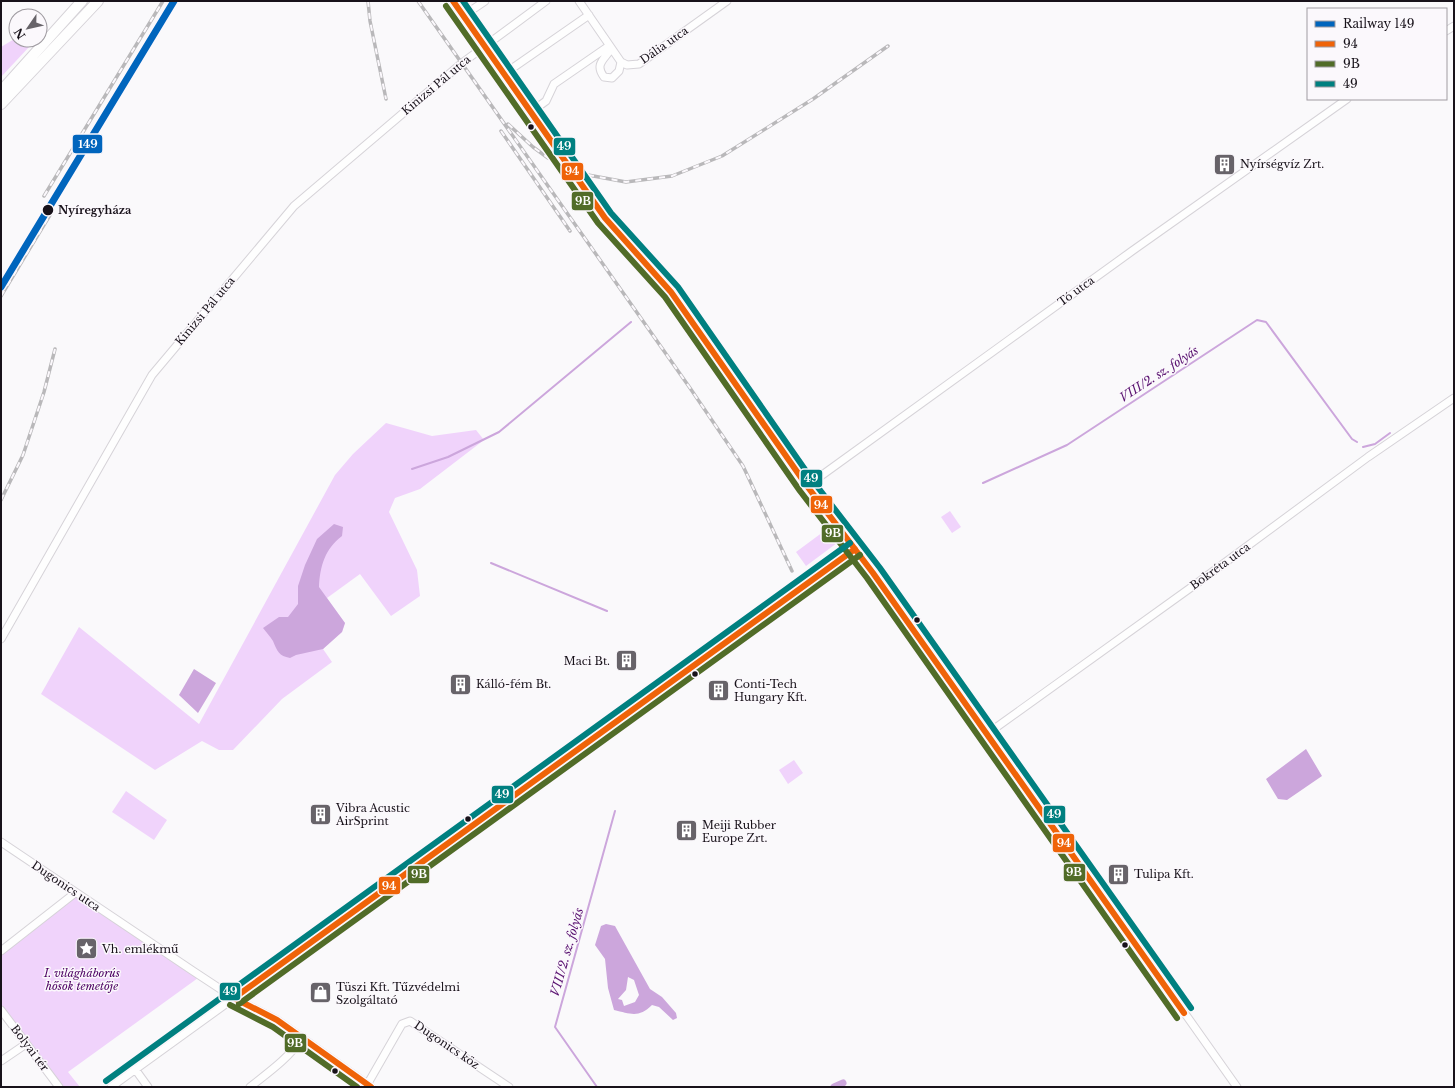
<svg xmlns="http://www.w3.org/2000/svg" width="1455" height="1088" viewBox="0 0 1455 1088" font-family="'Libre Baskerville',serif">
	<style>
		.green { fill: #f0d3fb }
		.water { fill: #cca6dc; fill-rule: evenodd }
		.lines { fill: none; stroke-linecap: round; stroke-linejoin: round }
		.stream { stroke: #cca6dc; stroke-width: 2 }
		.canal { stroke: #cca6dc; stroke-width: 7 }
		.minor-casing { stroke: #d6d3d8; stroke-width: 9 }
		.secondary-casing { stroke: #d6d3d8; stroke-width: 12 }
		.minor { stroke: #fefefe; stroke-width: 7 }
		.secondary { stroke: #fefefe; stroke-width: 10 }
		.rail-casing { stroke: #b9b8ba; stroke-width: 3.5 }
		.rail { stroke: #fbf8fc; stroke-width: 2; stroke-dasharray: 6; stroke-linecap: butt }
		.bus-1-casing { stroke: #fbf8fc; stroke-width: 9 }
		.bus-2-casing { stroke: #fbf8fc; stroke-width: 9 }
		.bus-3-casing { stroke: #fbf8fc; stroke-width: 9 }
		.bus-1 { stroke: #ef6308; stroke-width: 6 }
		.bus-2 { stroke: #516c28; stroke-width: 6 }
		.bus-3 { stroke: #008080; stroke-width: 6 }
		.rail-1-casing { stroke: #fbf8fc; stroke-width: 10 }
		.rail-1 { stroke: #0065bd; stroke-width: 7 }
		.bus-dot { fill: #18121a; stroke: #fbf8fc; stroke-width: 1.5 }
		.labels { text-anchor: middle; stroke-width: 3; stroke-linejoin: round; paint-order: stroke }
		.street-label { font-size: 11px; fill: #18121a; stroke: #fbf8fc }
		.poi-label { font-size: 11px; fill: #18121a; stroke: #fbf8fc; text-anchor: start }
		.stop-label { font-size: 11px; font-weight: bold; fill: #18121a; stroke: #fbf8fc; text-anchor: start }
		.park-label { font-size: 11px; font-style: italic; fill: #4c0062; stroke: #fbf8fc }
		.water-label { font-size: 12px; font-style: italic; fill: #5a1371; stroke: #fbf8fc }
		.line-badge { stroke: #fbf8fc; stroke-width: 1.5 }
		.badge-label { font-size: 11px; text-anchor: middle; font-weight: bold; fill: #fff }
	</style>
	<rect width="100%" height="100%" fill="#faf9fb"/>
	<path class="green" d="M16,38V40H29V47L1,77V47Z
		M386,423L432,436L476,430L484,440L420,489L395,498L389,512L417,570L420,596L391,616L360,574L327,598L345,623L342,632L323,649L332,662L282,699L233,750H219L202,741L155,770L41,694L79,627L199,724L335,475L353,454Z
		M950,511L961,527L952,533L941,517Z
		M827,529L837,543L806,566L796,552Z
		M794,760L803,773L788,784L779,770Z
		M126,791L167,820L154,840L112,812Z
		M75,893L198,978L68,1072L80,1087H62L1,1006V951Z"/>
	<path class="water" d="M334,524L343,527L342,536C325,549 320,566 319,587L345,623L342,632L323,649L296,655L290,658C279,656 277,651 273,641C270,636 266,632 263,628L279,617H288L298,604V586L305,565L317,539Z
		M194,669L216,683L198,713L179,695Z
		M1306,749L1322,776L1287,800L1278,799L1266,779Z
		M606,924L615,926L650,989L662,997L676,1013L677,1018L673,1020L659,1007L652,1005C639,1018 631,1014 614,1010L608,988L605,959L595,945L601,926ZM628,977L634,980L639,995L635,1002L624,1006L622,1000L618,999L626,990Z"/>
	<g class="lines">
		<path class="stream" d="M1363,447L1375,444L1390,433
			M412,469L448,457L499,432L631,322
			M983,483L1067,445L1257,320L1266,322L1352,439L1357,442
			M491,563L607,611
			M597,1087L555,1027L615,811"/>
		<path class="canal" d="M834,1087L843,1083"/>
		<defs>
			<path id="minor" d="M453,1L605,218L671,292L807,486L873,573L1237,1087
				M579,1L621,62L627,65L639,64L727,1
				M463,16L485,1
				M1446,31L1454,26
				M611,49C605,59 594,64 604,77L612,78L619,71L621,62
				M504,74L589,15
				M531,112L546,101L554,84L609,46
				M807,486L1132,251L1347,99
				M1,639L152,375L294,206L462,63L546,1
				M987,734L1200,581L1368,457L1454,398
				M1,842L193,971L234,998L277,1020L371,1087
				M1,951L75,893
				M1,1010L59,1087
				M1,1061L26,1044
				M135,1069L148,1087
				M367,1085L402,1024L410,1021L509,1087
				M111,1087L855,549
				M250,1087C269,1072 289,1058 302,1038"/>
			<path id="secondary" d="M1,91L82,1
				M1,104L98,1"/>
		</defs>
		<use href="#minor" class="minor-casing"/>
		<use href="#secondary" class="secondary-casing"/>
		<use href="#minor" class="minor"/>
		<use href="#secondary" class="secondary"/>
		<defs>
			<path id="rail" d="M368,1L370,21L386,99
				M418,1L690,388L743,466L792,571
				M508,124L533,147L548,158L588,175L626,182L672,176L722,156L813,99L888,46
				M501,131L570,231
				M44,196L163,1
				M1,296L50,215
				M1,500L23,455L44,392L55,349"/>
		</defs>
		<use href="#rail" class="rail-casing"/>
		<use href="#rail" class="rail"/>
		<defs>
			<path id="bus-1" d="M453,1L605,218L671,292L807,486L873,573L1184,1013
				M234,998L855,549
				M234,998L277,1020L371,1087"/>
			<path id="bus-2" d="M446,6L598,223L665,297L800,491L867,578L1177,1018
				M239,1004L860,555
				M230,1005L273,1027L357,1087"/>
			<path id="bus-3" d="M463,1L611,213L678,287L813,481L880,568L1191,1008
				M106,1081L850,543"/>
		</defs>
		<use href="#bus-1" class="bus-1-casing"/>
		<use href="#bus-2" class="bus-2-casing"/>
		<use href="#bus-3" class="bus-3-casing"/>
		<use href="#bus-1" class="bus-1"/>
		<use href="#bus-2" class="bus-2"/>
		<use href="#bus-3" class="bus-3"/>
		<defs>
			<path id="rail-1" d="M1,287L174,1"/>
		</defs>
		<use href="#rail-1" class="rail-1-casing"/>
		<use href="#rail-1" class="rail-1"/>
	</g>
	<defs>
		<symbol id="building-square" viewBox="-11 -11 22 22"><rect x="-9" y="-9" width="18" height="18" rx="4" fill="#676369" stroke="#fbf8fc"/><path d="M-4-6H4V6H1V3H-1V6H-4ZM-2.5-4.3h1.7v1.8h-1.7ZM.8-4.3h1.7v1.8H.8ZM-2.5-1h1.7V.8h-1.7ZM.8-1h1.7V.8H.8Z" fill="#fff"/></symbol>
		<symbol id="sight-square" viewBox="-11 -11 22 22"><rect x="-9" y="-9" width="18" height="18" rx="4" fill="#676369" stroke="#fbf8fc"/><path d="M0-6L1.8-2.2L6-1.7L2.9 1.2L3.7 5.4L0 3.3L-3.7 5.4L-2.9 1.2L-6-1.7L-1.8-2.2Z" fill="#fff"/></symbol>
		<symbol id="shop-square" viewBox="-11 -11 22 22"><rect x="-9" y="-9" width="18" height="18" rx="4" fill="#676369" stroke="#fbf8fc"/><path d="M-5-2.5h2.3a2.7 3.5 0 0 1 5.4 0H5L5.5 6h-11ZM-1.5-2.5h3a1.5 2.3 0 0 0-3 0Z" fill="#fff"/></symbol>
	</defs>
	<g fill-rule="evenodd">
		<use href="#building-square" x="1212" y="152" width="25" height="25"/>
		<use href="#building-square" x="614" y="648" width="25" height="25"/>
		<use href="#building-square" x="448" y="672" width="25" height="25"/>
		<use href="#building-square" x="706" y="678" width="25" height="25"/>
		<use href="#building-square" x="308" y="802" width="25" height="25"/>
		<use href="#building-square" x="674" y="818" width="25" height="25"/>
		<use href="#building-square" x="1106" y="862" width="25" height="25"/>
		<use href="#sight-square" x="74" y="936" width="25" height="25"/>
		<use href="#shop-square" x="308" y="980" width="25" height="25"/>
	</g>
	<g class="bus-dot">
		<circle cx="531" cy="127" r="3.5"/>
		<circle cx="48" cy="210" r="6"/>
		<circle cx="917" cy="620" r="3.5"/>
		<circle cx="695" cy="674" r="3.5"/>
		<circle cx="468" cy="819" r="3.5"/>
		<circle cx="1125" cy="945" r="3.5"/>
		<circle cx="335" cy="1071" r="3.5"/>
	</g>
	<g class="labels">
		<g class="street-label">
			<text transform="translate(664 45) rotate(-35)" y="4">Dália utca</text>
			<text transform="translate(436 85) rotate(-40)" y="4">Kinizsi Pál utca</text>
			<text transform="translate(1076 291) rotate(-36)" y="4">Tó utca</text>
			<text transform="translate(205 311) rotate(-50)" y="4">Kinizsi Pál utca</text>
			<text transform="translate(1220 566) rotate(-36)" y="4">Bokréta utca</text>
			<text transform="translate(66 886) rotate(34)" y="4">Dugonics utca</text>
			<text transform="translate(447 1045) rotate(34)" y="4">Dugonics köz</text>
			<text transform="translate(30 1048) rotate(53)" y="4">Bolyai tér</text>
		</g>
		<g class="poi-label">
			<text x="1240" y="168">Nyírségvíz Zrt.</text>
			<text x="610" y="665" text-anchor="end">Maci Bt.</text>
			<text x="476" y="688">Kálló-fém Bt.</text>
			<text x="734" y="688">Conti-Tech<tspan x="734" dy="13">Hungary Kft.</tspan></text>
			<text x="336" y="812">Vibra Acustic<tspan x="336" dy="13">AirSprint</tspan></text>
			<text x="702" y="829">Meiji Rubber<tspan x="702" dy="13">Europe Zrt.</tspan></text>
			<text x="1134" y="878">Tulipa Kft.</text>
			<text x="102" y="953">Vh. emlékmű</text>
			<text x="336" y="991">Tüszi Kft. Tűzvédelmi<tspan x="336" dy="13">Szolgáltató</tspan></text>
		</g>
		<g class="stop-label">
			<text x="58" y="214">Nyíregyháza</text>
		</g>
		<g class="park-label">
			<text x="82" y="977">I. világháborús<tspan x="82" dy="13">hősök temetője</tspan></text>
		</g>
		<g class="water-label">
			<text transform="translate(1159 374) rotate(-33)" y="4">VIII/2. sz. folyás</text>
			<text transform="translate(567 952) rotate(-74)" y="4">VIII/2. sz. folyás</text>
		</g>
	</g>
	<g class="line-badge">
		<rect x="72" y="134" width="31" height="20" rx="4" fill="#0065bd"/>
		<rect x="553" y="137" width="23" height="19" rx="4" fill="#008080"/>
		<rect x="561" y="162" width="23" height="19" rx="4" fill="#ef6308"/>
		<rect x="571" y="191" width="23" height="20" rx="4" fill="#516c28"/>
		<rect x="800" y="469" width="23" height="19" rx="4" fill="#008080"/>
		<rect x="810" y="495" width="23" height="19" rx="4" fill="#ef6308"/>
		<rect x="821" y="524" width="23" height="19" rx="4" fill="#516c28"/>
		<rect x="491" y="785" width="23" height="19" rx="4" fill="#008080"/>
		<rect x="1043" y="805" width="23" height="19" rx="4" fill="#008080"/>
		<rect x="1052" y="833" width="23" height="20" rx="4" fill="#ef6308"/>
		<rect x="1063" y="863" width="23" height="19" rx="4" fill="#516c28"/>
		<rect x="407" y="865" width="23" height="19" rx="4" fill="#516c28"/>
		<rect x="378" y="876" width="23" height="19" rx="4" fill="#ef6308"/>
		<rect x="219" y="982" width="22" height="19" rx="4" fill="#008080"/>
		<rect x="284" y="1033" width="23" height="20" rx="4" fill="#516c28"/>
	</g>
	<g class="badge-label">
		<text x="88" y="148">149</text>
		<text x="564" y="150">49</text>
		<text x="572" y="175">94</text>
		<text x="583" y="205">9B</text>
		<text x="811" y="482">49</text>
		<text x="821" y="509">94</text>
		<text x="833" y="537">9B</text>
		<text x="502" y="798">49</text>
		<text x="1054" y="818">49</text>
		<text x="1064" y="847">94</text>
		<text x="1074" y="876">9B</text>
		<text x="419" y="878">9B</text>
		<text x="389" y="890">94</text>
		<text x="230" y="995">49</text>
		<text x="295" y="1047">9B</text>
	</g>
	<rect width="1455" height="1088" fill="none" stroke="#18121a" stroke-width="4"/>
	<rect x="1307" y="8" width="140" height="92" fill="#fbf8fc" stroke="#a09ca2"/>
	<rect x="1315" y="21" width="20" height="6" fill="#0065bd" stroke="#a09ca2"/>
	<text x="1343" y="28" font-size="12" fill="#18121a">Railway 149</text>
	<rect x="1315" y="41" width="20" height="6" fill="#ef6308" stroke="#a09ca2"/>
	<text x="1343" y="48" font-size="12" fill="#18121a">94</text>
	<rect x="1315" y="61" width="20" height="6" fill="#516c28" stroke="#a09ca2"/>
	<text x="1343" y="68" font-size="12" fill="#18121a">9B</text>
	<rect x="1315" y="81" width="20" height="6" fill="#008080" stroke="#a09ca2"/>
	<text x="1343" y="88" font-size="12" fill="#18121a">49</text>
	<g transform="translate(28 28) rotate(236)"><circle r="19" fill="#fbf8fc" stroke="#a09ca2"/>
	<path d="M0-3L7 15L0 10L-7 15Z" fill="#676369"/>
	<text y="-6" font-size="11" font-weight="bold" text-anchor="middle" fill="#18121a">N</text>
	</g>
</svg>
